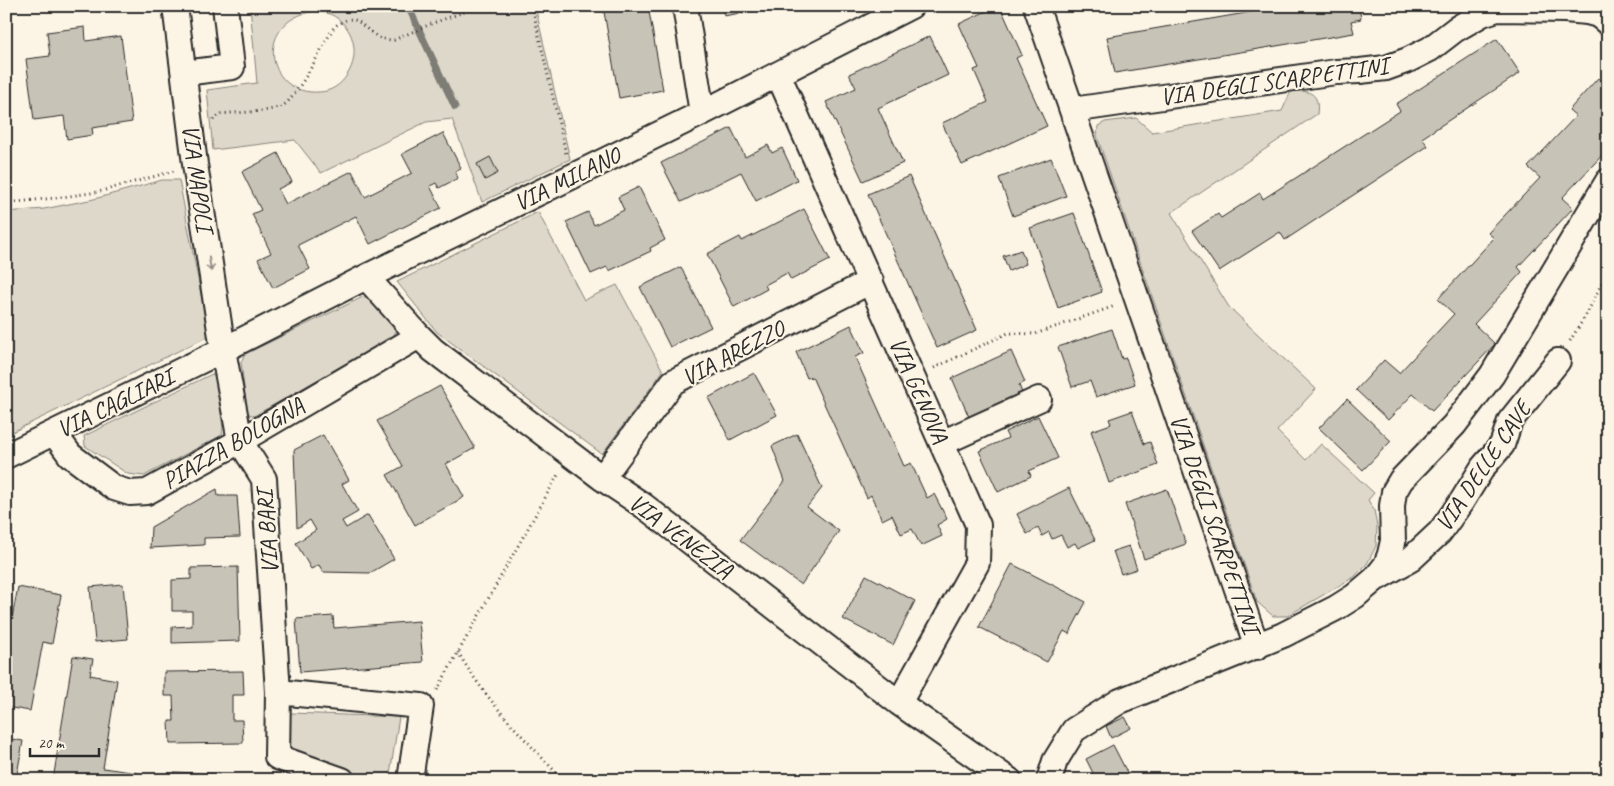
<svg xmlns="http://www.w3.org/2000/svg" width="1614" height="786" viewBox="0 0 1614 786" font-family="Caveat,sans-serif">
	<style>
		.green { fill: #ded8ca; stroke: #84827a; fill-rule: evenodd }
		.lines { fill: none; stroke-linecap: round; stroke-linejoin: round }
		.stream { stroke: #7d7b74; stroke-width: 7 }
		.building { fill: #c8c3b7; stroke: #2b2b2b }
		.minor-casing { stroke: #2b2b2b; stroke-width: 28 }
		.path { stroke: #2b2b2b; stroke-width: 3; stroke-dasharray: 1 4; stroke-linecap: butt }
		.minor { stroke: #fcf5e5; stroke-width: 24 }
		.oneway { stroke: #949088 }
		.labels { text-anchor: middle; stroke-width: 4.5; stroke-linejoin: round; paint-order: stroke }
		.street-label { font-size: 24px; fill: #2b2b2b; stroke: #fcf5e5 }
	</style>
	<rect width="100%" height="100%" fill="#fcf5e5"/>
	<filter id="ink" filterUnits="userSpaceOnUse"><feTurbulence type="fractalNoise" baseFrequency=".02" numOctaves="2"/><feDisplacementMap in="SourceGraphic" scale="10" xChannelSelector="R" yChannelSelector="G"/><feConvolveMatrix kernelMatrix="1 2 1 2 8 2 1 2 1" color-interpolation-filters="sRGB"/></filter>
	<g filter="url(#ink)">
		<path class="green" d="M250,6H535L570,159L482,202L452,119L426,122L321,173L295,140L213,150L207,90L257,83ZM315,11C320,12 325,12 330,14C354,25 361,54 347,75C341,85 330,92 319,92C265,96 253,20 315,11Z
			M1291,91C1310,90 1320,93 1317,114L1171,213L1229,307L1316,389L1277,431L1306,460L1321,444L1374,493L1368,500L1374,510L1377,526L1376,546L1367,564L1354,577L1287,616H1273L1257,602L1097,136L1098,126L1105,122L1136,118L1152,132L1282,111Z
			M162,180H179L209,336L6,435V212L44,209L94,199Z
			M538,212L584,300L617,285L663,371L602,454L437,332L397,282Z
			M363,297H369L396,331L393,337L254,416L247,413L241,362L245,354Z
			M212,374L217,377L223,429L222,435L144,476L128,474L85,446L84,436Z
			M291,713L399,717L389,780H367L283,753L285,720Z"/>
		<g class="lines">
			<path class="stream" d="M408,6L455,107"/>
		</g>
		<path class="building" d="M603,6H648L663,90L619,98Z
			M722,6H768V8L724,16Z
			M997,6H1000L1022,55L1016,58L1047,126L962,165L942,123L988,102L974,70L979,68L959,24Z
			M1286,6H1359L1361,19L1351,21L1354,33L1115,73L1107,37Z
			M85,27L86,41L121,36L132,122L92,128L93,135L67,139L64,116L34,120L26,59L50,56L47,32Z
			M930,36L948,75L878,108L903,163L863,181L826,102L856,88L849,74Z
			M1497,39L1520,73L1422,138L1428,146L1285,240L1280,232L1219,271L1192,231L1218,214L1221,218L1260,193L1263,199L1400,111L1396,104Z
			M1598,78L1608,87V131L1602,137L1608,142V149L1562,198L1573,208L1518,267L1522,272L1474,324L1495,344L1432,411L1413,394L1388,420L1356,390L1384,360L1399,373L1454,314L1438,299L1494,238L1488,233L1540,178L1528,167L1576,116L1569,110Z
			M731,128L745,157L768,145L772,153L782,148L797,180L756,201L741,172L681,202L661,163Z
			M443,133L461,168L455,171L458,178L439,188L436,183L430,186L441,208L370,244L356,216L298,245L310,269L273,288L258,259L271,253L252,214L261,210L242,172L278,153L292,182L278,189L286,204L352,171L365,197L412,173L402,154Z
			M490,157L498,173L485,180L477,164Z
			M1051,158L1066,196L1013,216L999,178Z
			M909,176L977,330L937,348L868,194Z
			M639,187L665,240L650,248L651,251L609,271L607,267L591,274L566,222L588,212L594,225L624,210L618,197Z
			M804,209L830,260L791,280L787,273L765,285L767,289L734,307L707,254L740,237L742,241Z
			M1074,213L1102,292L1058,308L1030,228Z
			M1021,250L1026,264L1009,271L1003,256Z
			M681,267L711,327L670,347L640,287Z
			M851,325L864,353L855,357L904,466L911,463L927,498L934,494L947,519L937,525L942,536L921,546L912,529L901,534L892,515L882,520L871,495L867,498L812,377L807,378L796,352Z
			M1112,329L1122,359L1126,358L1135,384L1096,397L1090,381L1072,387L1058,347Z
			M1011,351L1025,382L1019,385L1022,393L969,417L952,378Z
			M754,373L777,415L730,440L708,398Z
			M440,386L475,448L446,464L464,497L415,525L387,475L403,466L377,421Z
			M1347,399L1391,441L1363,470L1319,428Z
			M1132,411L1144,444L1150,442L1158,465L1109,483L1091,431L1111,424L1109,419Z
			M1038,416L1058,458L1029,471L1031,476L998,492L979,451L1008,438L1005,432Z
			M797,434L822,488L807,507L839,531L801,585L740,540L785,481L772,446Z
			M323,435L349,480L342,484L358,512L342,521L346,528L368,515L394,559L370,573L323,572L319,565L311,569L296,543L316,530L310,520L297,528L294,450Z
			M1069,488L1095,540L1078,548L1075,543L1067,547L1061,535L1052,539L1049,532L1042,536L1038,528L1027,534L1017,514Z
			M217,489L218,496H237L240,537L204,538V545L150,548L151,527Z
			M1167,489L1186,544L1144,559L1125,504Z
			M1129,546L1137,569L1121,574L1113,551Z
			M1012,564L1086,602L1069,634L1064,631L1047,662L979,627Z
			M238,567L240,641L172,643V627L192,626V611H172V580L191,579V568Z
			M866,575L915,601L893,645L843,619Z
			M123,584L128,639L95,642L90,587Z
			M18,587L61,595L52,644L43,642L30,711L6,707V648Z
			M333,616L334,628L419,621L423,662L300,672L296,619Z
			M73,656L93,659L90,675L117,680L103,768L138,773L136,780H53Z
			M243,671L244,695H232V720H242L243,743L170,744L169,721H174L173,696H164V672Z
			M1125,717L1131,728L1111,738L1106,726Z
			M6,738L23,741L16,780H6Z
			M1113,745L1131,780H1085L1094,775L1086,759Z
			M174,772L219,774V780H175Z"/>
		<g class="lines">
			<defs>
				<path id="minor" d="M175,6L195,164L223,350L240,441L264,479L278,692L277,757L342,780
					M685,6L702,113
					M1036,6L1257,647
					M184,73L232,67L225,6
					M778,74L978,525L977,563L899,703
					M1072,110L1336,72L1360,71L1386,68L1408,60L1430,49L1456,29L1482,14L1497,9L1565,10L1587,12L1598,15L1608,23
					M366,277L419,336L433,350L602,478L644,506L899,703L1009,780
					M54,433L70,455L114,488L130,493L147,492L240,441L419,336
					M942,443L1039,399
					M6,456L223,350L366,277L702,113L911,6
					M602,478L673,382L871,281
					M1377,578L1411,559L1440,532L1462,501L1483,467L1502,445L1510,421L1558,361
					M278,692L421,706L410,780
					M1049,780L1055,761L1074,730L1120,701L1283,635L1336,608L1355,596L1375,579L1386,565L1390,554L1393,541L1392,506L1394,492L1401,480L1454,425L1492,375L1608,181"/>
			</defs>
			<use href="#minor" class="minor-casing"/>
			<path class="path" d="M532,6L566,154
				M213,120L220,114C235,112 272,113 284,105C298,96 324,43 334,27C356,10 359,25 375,35C380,39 387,40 394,40L433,23L481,6
				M6,203L55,198L98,192L174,171
				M1570,341L1586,315L1608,271
				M934,368L1008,333L1035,334L1115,306
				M458,652C485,700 526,740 563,780
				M437,690L559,473
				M786,780L816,775L835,780"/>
			<use href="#minor" class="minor"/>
		</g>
		<defs><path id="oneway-shaft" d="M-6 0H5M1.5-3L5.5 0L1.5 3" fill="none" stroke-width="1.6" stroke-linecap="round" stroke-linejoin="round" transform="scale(1.25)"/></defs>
		<use class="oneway" href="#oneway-shaft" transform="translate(210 264) rotate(81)"/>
	</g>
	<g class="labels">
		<g class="street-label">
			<text transform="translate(1274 81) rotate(-8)" y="8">VIA DEGLI SCARPETTINI</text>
			<text transform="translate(198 178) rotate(82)" y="8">VIA NAPOLI</text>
			<text transform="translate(567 179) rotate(-26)" y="8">VIA MILANO</text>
			<text transform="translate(733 353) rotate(-28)" y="8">VIA AREZZO</text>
			<text transform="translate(919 390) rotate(66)" y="8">VIA GENOVA</text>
			<text transform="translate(115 403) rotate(-26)" y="8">VIA CAGLIARI</text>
			<text transform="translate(233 443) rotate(-30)" y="8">PIAZZA BOLOGNA</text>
			<text transform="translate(1483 466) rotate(-56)" y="8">VIA DELLE CAVE</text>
			<text transform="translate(1215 524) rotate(71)" y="8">VIA DEGLI SCARPETTINI</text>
			<text transform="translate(267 532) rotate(-94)" y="8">VIA BARI</text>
			<text transform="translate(681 536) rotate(37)" y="8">VIA VENEZIA</text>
		</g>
	</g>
	<rect width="1614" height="786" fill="none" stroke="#fcf5e5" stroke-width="25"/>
	<rect x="12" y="12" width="1589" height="761" fill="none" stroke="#2b2b2b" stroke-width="2" filter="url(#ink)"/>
	<path d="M30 748v8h69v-8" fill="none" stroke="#2b2b2b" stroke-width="2.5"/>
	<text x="38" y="748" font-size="15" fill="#2b2b2b" stroke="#fcf5e5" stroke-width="4" paint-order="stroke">20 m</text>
</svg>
